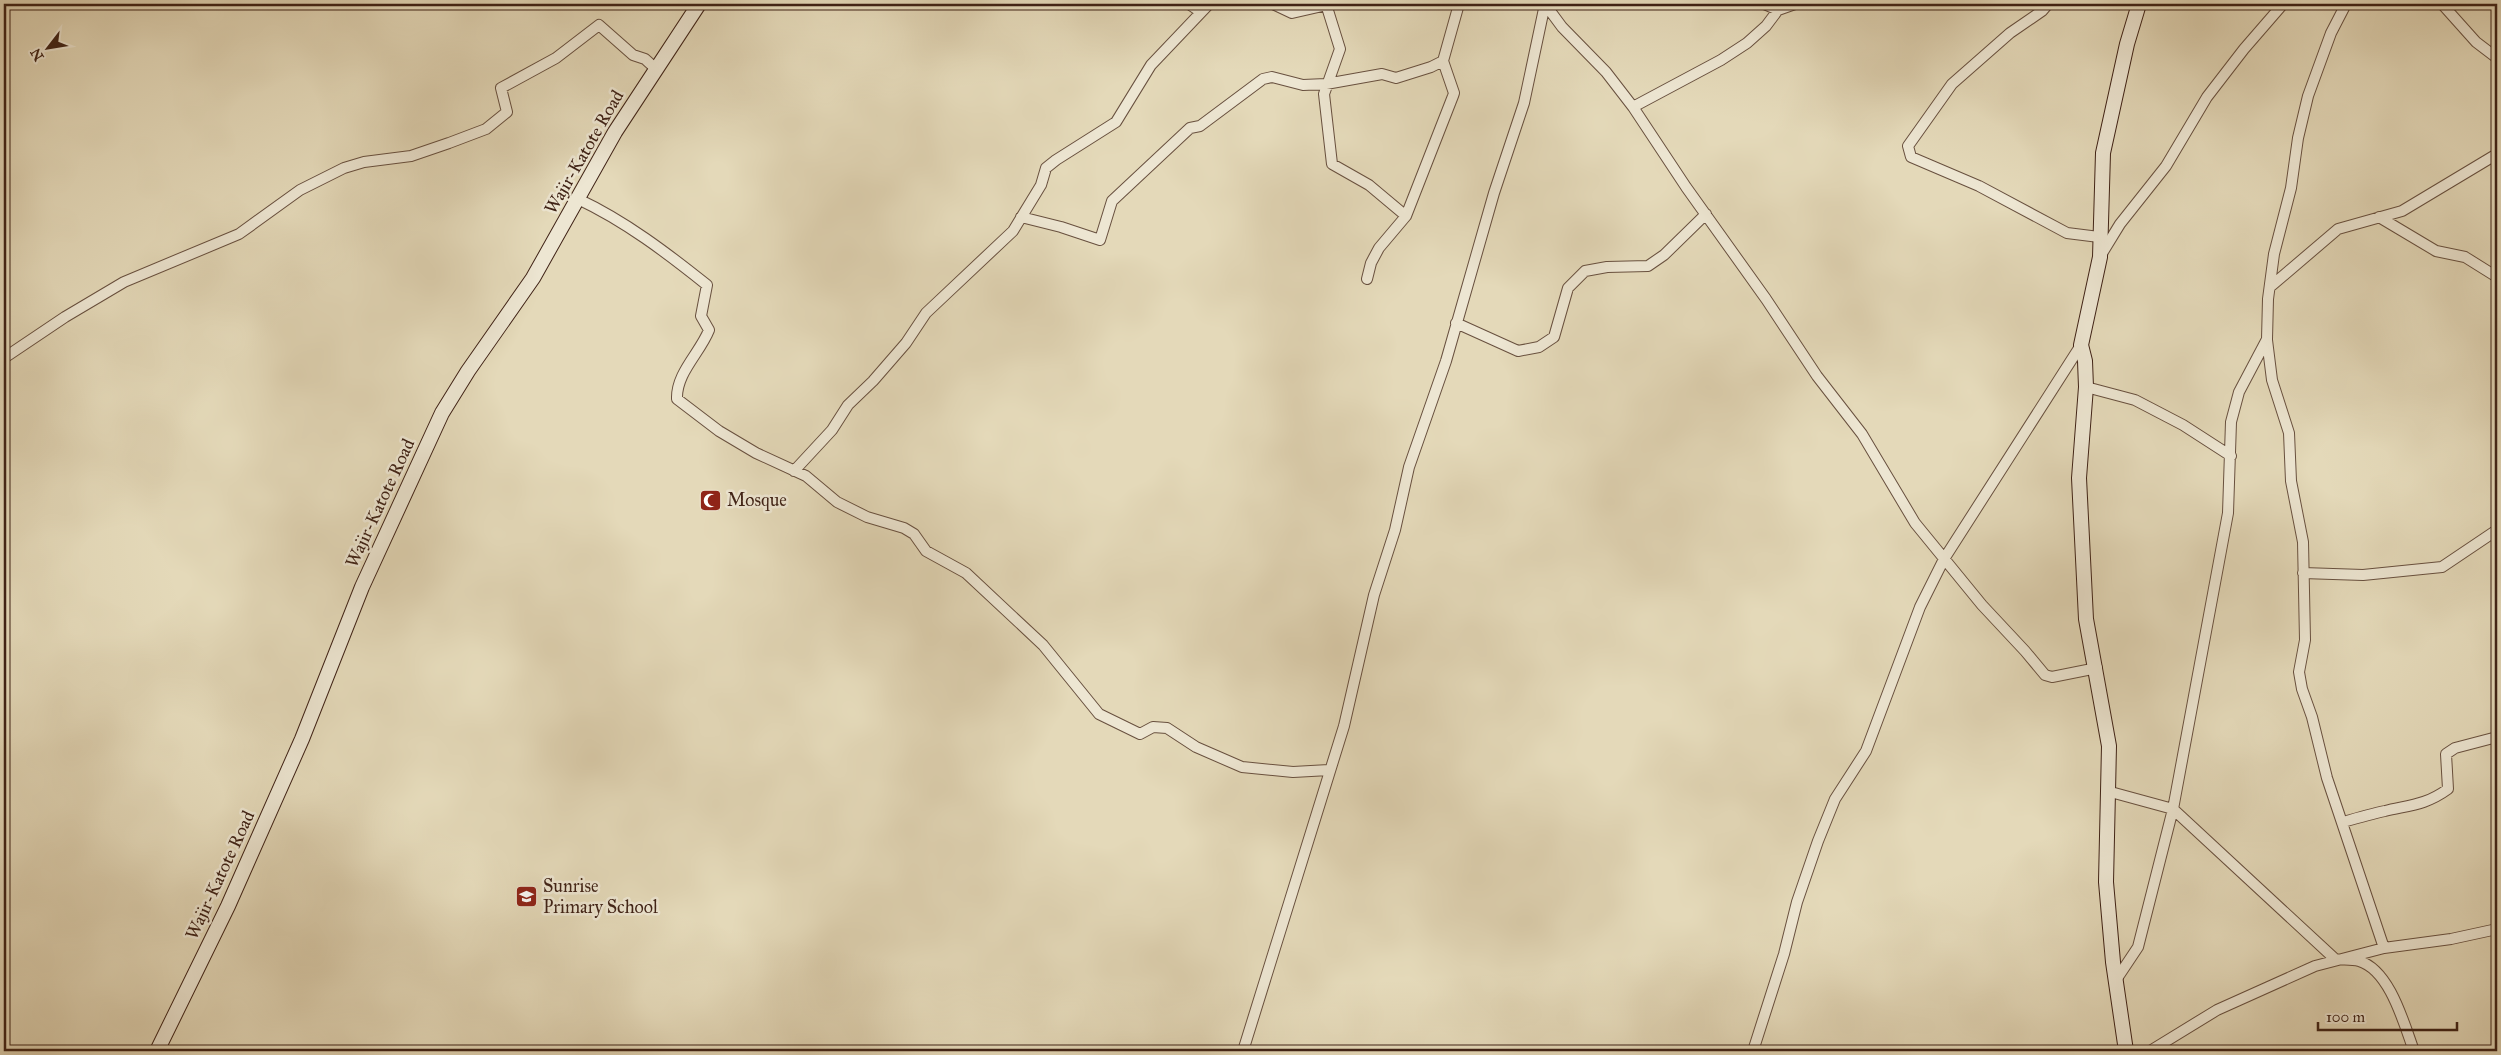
<svg xmlns="http://www.w3.org/2000/svg" width="2501" height="1055" viewBox="0 0 2501 1055" font-family="'IM FELL Great Primer',serif">
	<style>
		.lines { fill: none; stroke-linecap: round; stroke-linejoin: round }
		.street-casing { stroke: #68503f; stroke-width: 12 }
		.secondary-casing { stroke: #3f2216; stroke-width: 16 }
		.street { stroke: #ede6d2; stroke-width: 10 }
		.secondary { stroke: #ede6d2; stroke-width: 14 }
		.labels { text-anchor: middle; stroke-width: 5; stroke-linejoin: round; paint-order: stroke }
		.street-label { font-size: 18px; fill: #3f2216; stroke: #ede6d2 }
		.poi-label { font-size: 18px; fill: #3f2216; stroke: #ede6d2; text-anchor: start }
	</style>
	<rect width="100%" height="100%" fill="#e4d9b9"/>
	<filter id="stains"><feTurbulence type="fractalNoise" baseFrequency=".004" numOctaves="4"/><feColorMatrix values="0 0 0 0 .2 0 0 0 0 .09 0 0 0 0 .02 0 0 0 .5 -.17"/></filter>
	<radialGradient id="worn" r=".72"><stop offset=".6" stop-color="#630" stop-opacity="0"/><stop offset="1" stop-color="#630" stop-opacity=".3"/></radialGradient>
	<g class="lines">
		<defs>
			<path id="street" d="M1189,4L1201,12
				M1273,4L1292,13L1327,5
				M1326,4L1340,49L1324,94L1332,164L1369,185L1406,216
				M1545,4L1562,27L1606,72L1633,107L1686,187L1766,299L1817,376L1862,434L1915,523L1982,605L2025,651L2045,675L2052,677L2097,668
				M1764,4L1778,10
				M2048,4L2042,11L2010,33L1952,84L1908,146L1911,157L1979,186L2067,233L2099,237
				M2442,4L2476,42L2497,58
				M1633,107L1721,60L1747,43L1766,26L1778,10L1795,4
				M578,199C625,221 667,253 707,285L701,316L709,330C700,353 676,373 677,399L719,431L756,453L806,476L837,502L867,517L904,528L914,534L926,551L966,573L1043,645L1099,714L1140,734L1153,727L1167,728L1196,747L1242,767L1293,772L1329,770
				M1021,217L1061,227L1100,240L1112,201L1190,128L1200,126L1263,79L1272,77L1303,85L1326,84L1382,74L1396,78L1431,67L1443,61L1459,4
				M2379,217L2436,251L2465,257L2497,277
				M2101,255L2120,224L2166,166L2207,97L2244,49L2283,4
				M1367,279L1371,263L1379,248L1406,216L1453,96L1454,93L1443,61
				M2270,287L2338,229L2402,211L2497,154
				M1456,323L1518,351L1539,347L1554,337L1568,288L1585,271L1607,267L1648,266L1664,255L1706,214
				M2267,340L2272,380L2289,433L2291,481L2303,542L2305,640L2299,672L2302,689L2312,717L2327,778L2384,948
				M4,358L65,317L124,282L239,234L300,190L344,168L364,162L411,156L449,143L486,129L507,112L501,88L556,58L599,25L633,55L645,59L656,69
				M2086,387L2135,400L2183,425L2231,456
				M794,471L832,430L848,405L873,381L906,343L926,313L1013,231L1041,185L1046,168L1056,160L1116,122L1151,65L1209,4
				M2303,573L2363,575L2442,567L2497,530
				M2107,791L2173,809L2335,959C2342,960 2352,959 2359,961C2390,970 2404,1024 2414,1051
				M2343,822C2357,818 2371,814 2385,811C2410,805 2426,805 2448,789L2446,754L2455,748L2497,737
				M2116,980L2138,947L2173,809L2228,513L2231,422L2239,392L2267,339L2268,299L2274,254L2291,188L2298,138L2308,96L2331,33L2346,4
				M1243,1051L1344,726L1374,595L1395,530L1409,467L1446,361L1494,193L1524,103L1545,4
				M1753,1051L1784,954L1797,902L1818,841L1835,799L1866,751L1920,607L1944,559L2081,345
				M2150,1051L2217,1010L2315,966L2384,948L2451,939L2497,929"/>
			<path id="secondary" d="M157,1051L228,906L302,739L362,587L442,413L468,371L533,278L615,132L699,4
				M2126,1051L2113,962L2106,882L2109,746L2086,619L2079,478L2086,387L2085,361L2081,345L2100,257L2103,153L2127,44L2139,4"/>
		</defs>
		<use href="#street" class="street-casing"/>
		<use href="#secondary" class="secondary-casing"/>
		<use href="#street" class="street"/>
		<use href="#secondary" class="secondary"/>
	</g>
	<defs>
		<symbol id="mosque-square" viewBox="-11 -11 22 22"><rect x="-9" y="-9" width="18" height="18" rx="4" fill="#8f2418" stroke="#ede6d2"/><path d="M3.5-4.9A6 6 0 1 0 3.5 4.9A5 5 0 1 1 3.5-4.9Z" fill="#fff"/></symbol>
		<symbol id="school-square" viewBox="-11 -11 22 22"><rect x="-9" y="-9" width="18" height="18" rx="4" fill="#8f2418" stroke="#ede6d2"/><path d="M0-5L7-2L0 1L-7-2ZM-4 1L0 2.5L4 1V4Q0 6-4 4Z" fill="#fff"/></symbol>
	</defs>
	<g fill-rule="evenodd">
		<use href="#mosque-square" x="698" y="488" width="25" height="25"/>
		<use href="#school-square" x="514" y="884" width="25" height="25"/>
	</g>
	<g class="labels">
		<g class="street-label">
			<text transform="translate(584 152) rotate(-60)" y="6">Wajir-Katote Road</text>
			<text transform="translate(380 503) rotate(-65)" y="6">Wajir-Katote Road</text>
			<text transform="translate(220 875) rotate(-65)" y="6">Wajir-Katote Road</text>
		</g>
		<g class="poi-label">
			<text x="727" y="506">Mosque</text>
			<text x="543" y="892">Sunrise<tspan x="543" dy="21">Primary School</tspan></text>
		</g>
	</g>
	<rect width="2501" height="1055" fill="none" stroke="#e4d9b9" stroke-width="20"/>
	<rect x="5" y="5" width="2491" height="1045" fill="none" stroke="#3f2216" stroke-width="2.5"/>
	<rect x="10" y="10" width="2481" height="1035" fill="none" stroke="#3f2216"/>
	<g transform="translate(48 48) rotate(239)" stroke="#ede6d2" stroke-width="4" paint-order="stroke">
	<path d="M0-4L9 19L0 12L-9 19Z" fill="#3f2216"/>
	<text y="-8" font-size="14" font-weight="bold" text-anchor="middle" fill="#3f2216">N</text>
	</g>
	<path d="M2318 1022v8h139v-8" fill="none" stroke="#3f2216" stroke-width="2.5"/>
	<text x="2326" y="1022" font-size="15" fill="#3f2216" stroke="#ede6d2" stroke-width="4" paint-order="stroke">100 m</text>
	<rect width="100%" height="100%" filter="url(#stains)"/>
	<rect width="100%" height="100%" fill="url(#worn)"/>
</svg>
